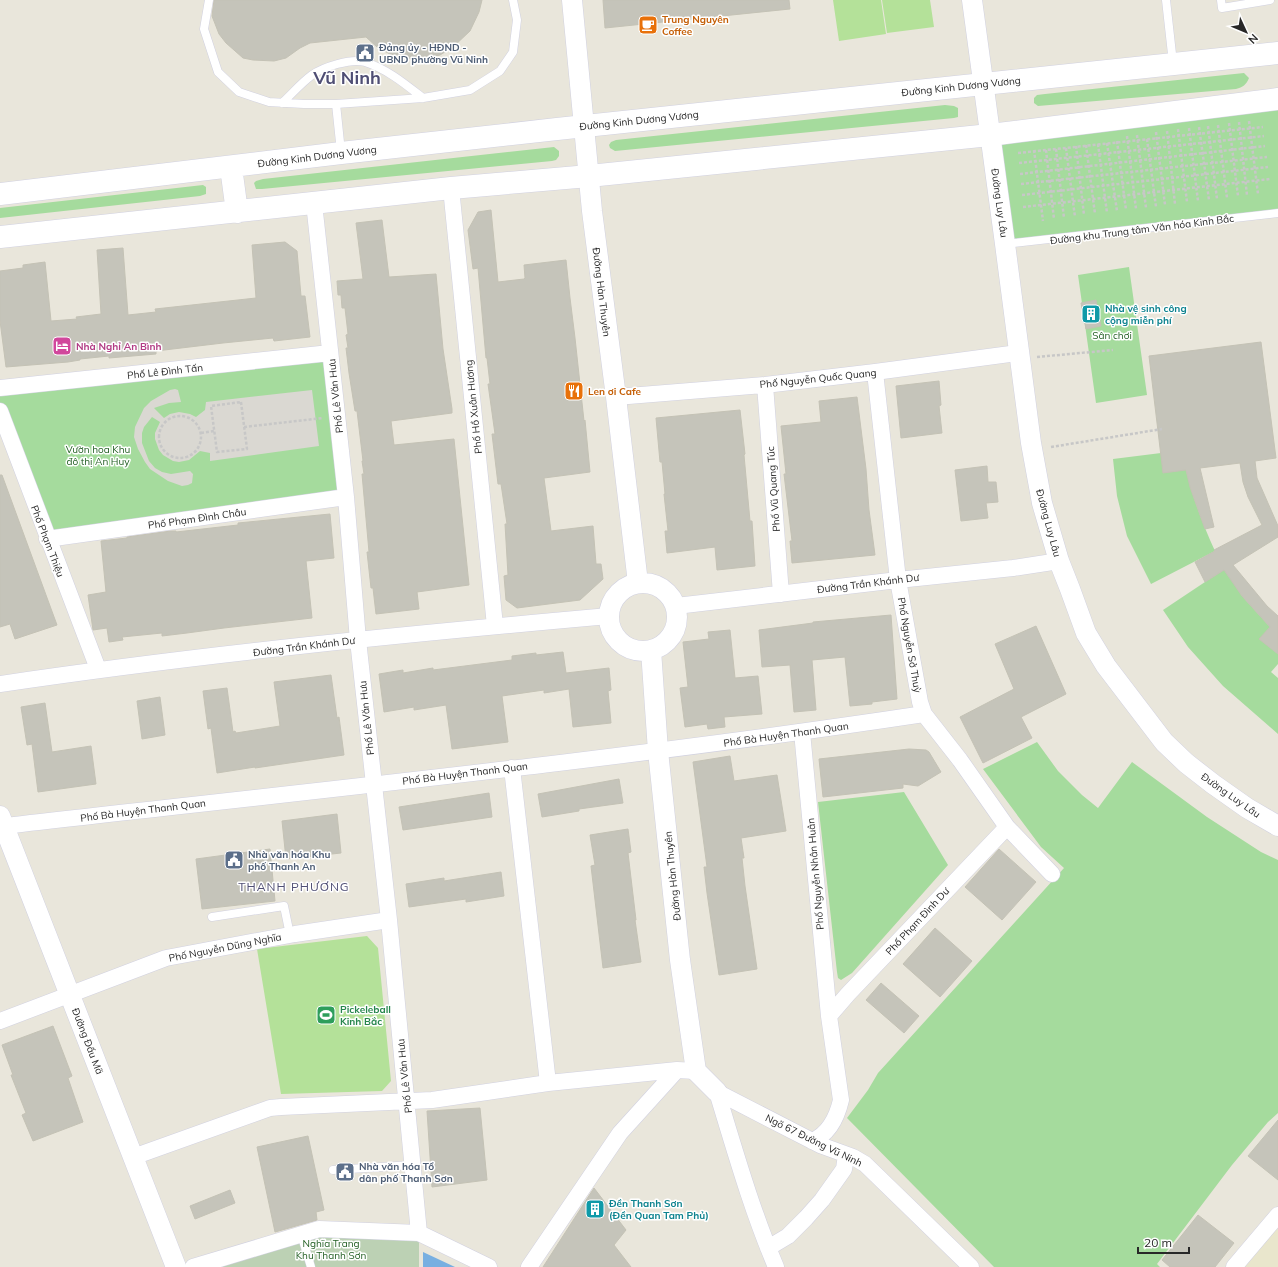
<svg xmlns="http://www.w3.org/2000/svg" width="1278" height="1267" viewBox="0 0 1278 1267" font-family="Mulish,sans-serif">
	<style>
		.education { fill: #e9e6cc }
		.green { fill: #a5db9d }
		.cemetery { fill: #bcd1b4 }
		.pitch { fill: #b4e199 }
		.plaza { fill: #dad8d2 }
		.water { fill: #78afe1 }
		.building { fill: #c5c4ba; stroke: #c4c2b5 }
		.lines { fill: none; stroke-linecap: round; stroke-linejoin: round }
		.service-casing { stroke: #d1d1e0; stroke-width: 9 }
		.minor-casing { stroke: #d1d1e0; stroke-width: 17 }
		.tertiary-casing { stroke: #d1d1e0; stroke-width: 21 }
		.secondary-casing { stroke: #d1d1e0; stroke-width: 23 }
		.path { stroke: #c7c7c7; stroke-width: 2.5; stroke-dasharray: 3 2; stroke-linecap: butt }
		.service { stroke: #fff; stroke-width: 8 }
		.minor { stroke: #fff; stroke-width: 16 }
		.tertiary { stroke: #fff; stroke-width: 20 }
		.secondary { stroke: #fff; stroke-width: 22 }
		.labels { text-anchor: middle; stroke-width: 3; stroke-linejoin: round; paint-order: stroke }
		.food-label { font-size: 10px; font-weight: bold; fill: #c56008; stroke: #fff; text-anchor: start }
		.service-label { font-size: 10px; font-weight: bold; fill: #4e5e75; stroke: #fff; text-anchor: start }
		.street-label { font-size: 10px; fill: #282828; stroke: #fff }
		.culture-label { font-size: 10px; font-weight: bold; fill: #0d838f; stroke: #fff; text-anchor: start }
		.park-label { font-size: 10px; fill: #205d21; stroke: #fff }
		.hotel-label { font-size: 10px; font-weight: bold; fill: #b23c85; stroke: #fff; text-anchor: start }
		.leisure-label { font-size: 10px; font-weight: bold; fill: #27864d; stroke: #fff; text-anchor: start }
		.quarter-label { font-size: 12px; letter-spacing: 1px; fill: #4f4e74; stroke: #fff }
		.town-label { font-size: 18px; font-weight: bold; fill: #4f4e74; stroke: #fff }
	</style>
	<rect width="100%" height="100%" fill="#e9e6db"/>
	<path class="education" d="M1278,1225V1267H1241Z"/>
	<path class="green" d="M1244,73L1249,78C1246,85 1243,87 1236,89L1038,106L1034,103V98L1037,95L1045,94Z
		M1278,99V213L1005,244L990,135Z
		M945,105L954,106L958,108V117L954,118L615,151L610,148L609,145L611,142L616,140Z
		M554,147L559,151V156L556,160L552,161L262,189H256L254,183L256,181L263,179Z
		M203,185L206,187V194L200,196L0,218V208Z
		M1129,267L1147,395L1096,403L1078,275Z
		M330,353L346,497L47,539L0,411V388Z
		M1161,453L1186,470C1193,498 1203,525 1215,551L1151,584L1127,536L1117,496L1113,459Z
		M1225,569L1242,596L1270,627L1260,639L1278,654V664L1271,672L1278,678V734L1223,686L1188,647L1163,610L1205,582Z
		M1037,742L1058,771L1082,795L1098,808L1132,762L1207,817L1261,852L1278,860V1113L1268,1122L1232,1165L1157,1264L1160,1267H994L847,1118L868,1090L878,1073L1064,868L1041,847L983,769Z
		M904,792L948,865L852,973L841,980L838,978L837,972L818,802Z"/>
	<path class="cemetery" d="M319,1229L419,1233V1267H216Z"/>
	<path class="pitch" d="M833,0H881L886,34L839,41Z
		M882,0H930L934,27L887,33Z
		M367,936L378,948L391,1081L382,1091L281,1094L257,949Z"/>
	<path class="plaza" d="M175,389L178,390L181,402L169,403L154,408L164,418L170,414L179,412L190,414L196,417L205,410L206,402L312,390L319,446L210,461V453L200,451L189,460L179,462L173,461L163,455L159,450L155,439V433L160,422L152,417L144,427L142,433V443L149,461L155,468L162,472L171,474L190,471L193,474L192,483L188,485L182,486L168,481L150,469L145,462L138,449L134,437L135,427L144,408L151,401L170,390Z"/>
	<path class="water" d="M423,1252L455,1267H423Z"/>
	<path class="building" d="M214,0H482L479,12L470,31L453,47L440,55L415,60L390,54L377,47L366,37L310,43L300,48L286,58L274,61L253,60L243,58L226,43L219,34L212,16Z
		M603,0H789L790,9L605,28Z
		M491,210L498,282L524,279L525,278L524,265L566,260L570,298L575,338L584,421L585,420L590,472L544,478L551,531L593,526L596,564H601L603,579L580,600L517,608L506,600L504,576L508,575L505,524H507L501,484H498L492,434H495L488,384H490L487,358H486L478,268L473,269L468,230L478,212Z
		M382,220L389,277L436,274L443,349L452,409V413L391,421L394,445L454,439L469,585L417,592L419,609L376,614L373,588H371L367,552H369L362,474H364L362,461H363L357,411H355L349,373L346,348H348L346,335L348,334L345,308H342L341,295H338L337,281L363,279L356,223Z
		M285,242L297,251L301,296H305L310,337L274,341L273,338L223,343L156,351V354L109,358V356L80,359V360L68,362L6,367L0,321V271L23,268V265L45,262L51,321L77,319L76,317L101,314L97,250L123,248L128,315L156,312L155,309L256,298L252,245Z
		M1096,300L1101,326L1086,329L1081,303Z
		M1261,342L1276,458L1255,461L1257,478L1278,526V537L1233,565L1267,606L1278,616V654L1259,639L1270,627L1242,596L1224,570L1205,582L1195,562L1215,551L1214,550L1262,525L1248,497L1243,482L1240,463L1200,468L1214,527L1205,529L1190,487L1186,470L1163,473L1149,356Z
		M939,381L941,405L939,406L942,433L901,438L896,386Z
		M857,397L866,469L869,510L875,555L792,563L790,541H792L784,474H786L781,426L821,422L819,401Z
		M740,410L745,454L744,455L750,521H752L755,566L717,570L715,547L667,553L665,531H668L664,494H665L662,462H660L656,418Z
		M987,466L988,482H996L998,502L986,503L988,518L961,521L955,470Z
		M0,475H2L57,625L15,639L10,624L0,627Z
		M330,514L334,558L306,561L312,618L224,628L187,633L162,636V633L122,637L123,640L109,642L107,628L93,630L88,595L106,592L101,541L127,538V537L171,531H176V532L238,525V523Z
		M891,615L897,699L872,702V704L850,706L845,657L812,660L816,710L794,712L790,665L762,667L759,630L813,623V622Z
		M1036,626L1066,694L1021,717L1032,738L983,763L960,717L1014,689L995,644Z
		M730,630L735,678L758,676L762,714L724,717L725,727L708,729L707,724L685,727L680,688L688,687L683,642L709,639L708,632Z
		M563,652L566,673L609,668L611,690L608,691L611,723L573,727L569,689L544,693V690L502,696L508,742L452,749L446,705L414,710V707L384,712L379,674L403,670V673L433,668V670L512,660V656L536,653V655Z
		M331,675L337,718L339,717L344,755L255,768V767L217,773L211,728L208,729L203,691L227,688L233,732L235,731L236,733L280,726L274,682Z
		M160,697L165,735L142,739L137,701Z
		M45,703L52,752L91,746L96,784L38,792L32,744L27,745L21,707Z
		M909,749L926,750L929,752L941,772L918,786L903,784V788L823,797L819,759Z
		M730,756L734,781L777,775L786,831L741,838L744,858H742L745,886L757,969L719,975L707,893L704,867H707L693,762Z
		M619,779L623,803L579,809V811L542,817L538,794Z
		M489,793L492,817L403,830L399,807Z
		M337,814L341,853L286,859L282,821Z
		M628,829L631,852L628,853L636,920H635L641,962L603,968L591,866L595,865L590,835Z
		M270,849L275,901L202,909L196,859Z
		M999,849L1036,882L1002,920L965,887Z
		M501,872L504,896L466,902V899L409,907L406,884L444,878V881Z
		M935,928L972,961L940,997L903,964Z
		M881,983L919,1016L904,1033L866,1000Z
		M53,1026L72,1076L68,1078L83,1122L33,1141L22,1115L26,1113L11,1075H13L2,1045Z
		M480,1108L487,1180L432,1187L427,1111Z
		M1278,1120V1180L1248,1156Z
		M308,1136L324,1210L316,1212L317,1220L275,1232L257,1147Z
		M594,1188L626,1230L614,1245L631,1267H543Z
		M230,1190L235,1203L195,1219L190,1206Z
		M1198,1215L1234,1243L1215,1267H1170L1162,1260Z"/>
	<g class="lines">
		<defs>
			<path id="service" d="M209,0L204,29L218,72L239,92L269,102L304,104H336L423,98L470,90L500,71L513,52L517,20L513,0
				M1166,0L1173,63
				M1221,0L1222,8L1270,0
				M282,103C292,94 301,83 312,75C323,67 351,58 365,62C387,69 405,84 423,98
				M336,104L341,152
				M1005,244L1278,213
				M212,917L284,906L290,935
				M333,1170L413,1165
				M301,1234L311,1267"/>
			<path id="minor" d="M451,188L495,626
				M314,203L346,497L358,640L389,920L419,1233
				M875,372L898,580L920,702L924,714L960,760L1007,827L1052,874
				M765,385L781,594
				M0,388L330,353
				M616,397L765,385L875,372L1018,353
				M0,411L98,669
				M47,539L346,497
				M676,606L898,580L1013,568L1059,561
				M0,684C202,654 406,634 609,616
				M802,732L829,1016L841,1100C837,1117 829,1134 812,1141
				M512,768L548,1083
				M4,826C311,791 619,760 924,714
				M829,1016L848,994L1007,827
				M0,1021L166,958L295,934L389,920
				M717,1092L820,1145L853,1157L865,1164L971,1267
				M717,1092C735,1151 752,1211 776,1267
				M133,1157L270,1108L281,1107L432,1100L548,1083L677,1070L696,1071
				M768,1248L788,1236L806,1218L822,1200L844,1169L846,1155
				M193,1267L319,1229L419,1233L489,1267
				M529,1267L620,1133L677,1070
				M1234,1267L1278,1215"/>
			<path id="tertiary" d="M572,0L592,211L616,397L638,583
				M972,0L1005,244L1031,443L1042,503L1059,561L1070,589L1086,633L1106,666L1164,742L1186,763L1213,784L1247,808L1278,826
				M609 617a34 34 0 1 1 68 0a34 34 0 1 1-68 0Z
				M651,650L658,751L680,960L696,1071L717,1092
				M0,816L176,1267"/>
			<path id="secondary" d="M231,167L237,212
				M0,194L341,153L557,129L1278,53
				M0,237L451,188L589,176L990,135L1278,99"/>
		</defs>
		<use href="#service" class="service-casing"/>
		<use href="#minor" class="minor-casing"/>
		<use href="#tertiary" class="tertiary-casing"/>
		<use href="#secondary" class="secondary-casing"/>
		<path class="path" d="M1249,121L1258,194
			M1239,122L1247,195
			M1229,123L1238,196
			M1218,125L1227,198
			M1208,126L1217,199
			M1199,127L1209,200
			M1189,128L1198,201
			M1178,129L1187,202
			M1167,131L1175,204
			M1156,132L1165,205
			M1137,135L1146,208
			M1127,136L1136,209
			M1147,139L1156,207
			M1117,141L1126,210
			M1107,143L1117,211
			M1098,144L1107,213
			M1086,145L1095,214
			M1076,146L1084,215
			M1066,148L1075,217
			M1056,149L1064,218
			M1034,150L1043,221
			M1046,150L1054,219
			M1018,153L1263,127
			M1019,163L1264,136
			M1020,174L1265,146
			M1021,184L1267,157
			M1022,195L1268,167
			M1023,207L1270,179
			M1037,357L1113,350
			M241,402L247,449L217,452L211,406Z
			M159 437a21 21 0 1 1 42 0a21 21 0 1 1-42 0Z
			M244,427L323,418
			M201,433L214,431
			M1051,447L1162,429"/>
		<use href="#service" class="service"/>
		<use href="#minor" class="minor"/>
		<use href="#tertiary" class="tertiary"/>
		<use href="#secondary" class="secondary"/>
	</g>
	<defs>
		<symbol id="cafe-square" viewBox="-11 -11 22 22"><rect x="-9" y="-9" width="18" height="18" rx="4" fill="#e8710a" stroke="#fff"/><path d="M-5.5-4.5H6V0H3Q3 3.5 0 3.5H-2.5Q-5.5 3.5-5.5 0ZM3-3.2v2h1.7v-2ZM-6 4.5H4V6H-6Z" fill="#fff"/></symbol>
		<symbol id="civic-square" viewBox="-11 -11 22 22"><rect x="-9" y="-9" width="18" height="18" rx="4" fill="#5c6f8a" stroke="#fff"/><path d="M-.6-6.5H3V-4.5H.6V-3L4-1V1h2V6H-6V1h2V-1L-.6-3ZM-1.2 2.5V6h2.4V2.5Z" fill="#fff"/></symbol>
		<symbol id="building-square" viewBox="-11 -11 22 22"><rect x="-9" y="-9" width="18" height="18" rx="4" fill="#0f9aa8" stroke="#fff"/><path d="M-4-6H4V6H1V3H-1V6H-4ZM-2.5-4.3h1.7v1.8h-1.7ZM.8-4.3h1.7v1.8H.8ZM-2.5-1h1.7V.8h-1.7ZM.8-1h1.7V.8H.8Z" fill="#fff"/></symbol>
		<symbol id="hotel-square" viewBox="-11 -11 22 22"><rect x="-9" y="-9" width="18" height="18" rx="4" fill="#d1479c" stroke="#fff"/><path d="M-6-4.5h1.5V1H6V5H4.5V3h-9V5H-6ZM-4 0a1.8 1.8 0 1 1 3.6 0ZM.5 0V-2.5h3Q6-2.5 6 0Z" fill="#fff"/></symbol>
		<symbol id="restaurant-square" viewBox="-11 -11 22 22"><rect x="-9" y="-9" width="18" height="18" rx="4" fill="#e8710a" stroke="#fff"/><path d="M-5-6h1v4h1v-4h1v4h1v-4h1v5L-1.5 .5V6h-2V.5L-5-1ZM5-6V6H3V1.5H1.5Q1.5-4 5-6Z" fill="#fff"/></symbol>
		<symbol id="stadium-square" viewBox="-11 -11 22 22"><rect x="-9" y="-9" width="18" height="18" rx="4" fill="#2e9e5b" stroke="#fff"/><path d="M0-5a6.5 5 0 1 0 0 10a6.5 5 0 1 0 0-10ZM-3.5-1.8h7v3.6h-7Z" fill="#fff"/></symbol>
	</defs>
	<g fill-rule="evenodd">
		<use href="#cafe-square" x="637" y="14" width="22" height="22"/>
		<use href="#civic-square" x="354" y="42" width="22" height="22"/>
		<use href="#building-square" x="1080" y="303" width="22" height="22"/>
		<use href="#hotel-square" x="51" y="335" width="22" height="22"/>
		<use href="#restaurant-square" x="563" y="380" width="22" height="22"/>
		<use href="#civic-square" x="223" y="849" width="22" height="22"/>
		<use href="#stadium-square" x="315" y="1004" width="22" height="22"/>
		<use href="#civic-square" x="334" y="1161" width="22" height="22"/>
		<use href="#building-square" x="584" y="1198" width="22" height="22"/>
	</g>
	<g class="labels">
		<g class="food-label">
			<text x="662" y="23">Trung Nguyên<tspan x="662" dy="12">Coffee</tspan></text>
			<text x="588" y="395">Len ơi Cafe</text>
		</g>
		<g class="service-label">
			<text x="379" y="51">Đảng ủy - HĐND -<tspan x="379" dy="12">UBND phường Vũ Ninh</tspan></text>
			<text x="248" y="858">Nhà văn hóa Khu<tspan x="248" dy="12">phố Thanh An</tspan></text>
			<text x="359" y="1170">Nhà văn hóa Tổ<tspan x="359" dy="12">dân phố Thanh Sơn</tspan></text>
		</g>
		<g class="street-label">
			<text transform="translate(961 86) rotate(-6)" y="4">Đường Kinh Dương Vương</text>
			<text transform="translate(639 120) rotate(-6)" y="4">Đường Kinh Dương Vương</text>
			<text transform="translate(317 156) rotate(-7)" y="4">Đường Kinh Dương Vương</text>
			<text transform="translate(1000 203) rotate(82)" y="4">Đường Luy Lâu</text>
			<text transform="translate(1142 229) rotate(-7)" y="4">Đường khu Trung tâm Văn hóa Kinh Bắc</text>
			<text transform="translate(602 292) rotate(83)" y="4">Đường Hàn Thuyên</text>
			<text transform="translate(165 371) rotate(-6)" y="4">Phố Lê Đình Tấn</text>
			<text transform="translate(818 378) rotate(-6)" y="4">Phố Nguyễn Quốc Quang</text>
			<text transform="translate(335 396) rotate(-96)" y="4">Phố Lê Văn Hưu</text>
			<text transform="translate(473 407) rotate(-96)" y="4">Phố Hồ Xuân Hương</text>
			<text transform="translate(773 489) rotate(-94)" y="4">Phố Vũ Quang Túc</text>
			<text transform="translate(197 518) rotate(-8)" y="4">Phố Phạm Đình Châu</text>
			<text transform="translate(1049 523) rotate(75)" y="4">Đường Luy Lâu</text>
			<text transform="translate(48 541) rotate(69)" y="4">Phố Phạm Thiệu</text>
			<text transform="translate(868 583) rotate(-7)" y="4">Đường Trần Khánh Dư</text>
			<text transform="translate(910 645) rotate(80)" y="4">Phố Nguyễn Sở Thuỳ</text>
			<text transform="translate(304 646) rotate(-7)" y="4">Đường Trần Khánh Dư</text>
			<text transform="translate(366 718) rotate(-96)" y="4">Phố Lê Văn Hưu</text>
			<text transform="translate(786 734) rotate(-8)" y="4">Phố Bà Huyện Thanh Quan</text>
			<text transform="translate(465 773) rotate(-7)" y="4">Phố Bà Huyện Thanh Quan</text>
			<text transform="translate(1231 795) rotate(35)" y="4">Đường Luy Lâu</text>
			<text transform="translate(143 810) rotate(-7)" y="4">Phố Bà Huyện Thanh Quan</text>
			<text transform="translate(815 874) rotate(-95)" y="4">Phố Nguyễn Nhân Huân</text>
			<text transform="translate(672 876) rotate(-96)" y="4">Đường Hàn Thuyên</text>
			<text transform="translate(917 921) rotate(-47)" y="4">Phố Phạm Đình Dư</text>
			<text transform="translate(225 947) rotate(-11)" y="4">Phố Nguyễn Dũng Nghĩa</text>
			<text transform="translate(88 1041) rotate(69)" y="4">Đường Đấu Mã</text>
			<text transform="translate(404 1076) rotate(-96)" y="4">Phố Lê Văn Hưu</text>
			<text transform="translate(814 1140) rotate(26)" y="4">Ngõ 67 Đường Vũ Ninh</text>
		</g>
		<g class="culture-label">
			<text x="1105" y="312">Nhà vệ sinh công<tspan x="1105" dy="12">cộng miễn phí</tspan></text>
			<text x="609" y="1207">Đền Thanh Sơn<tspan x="609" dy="12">(Đền Quan Tam Phủ)</tspan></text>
		</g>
		<g class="park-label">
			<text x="1112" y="339">Sân chơi</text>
			<text x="98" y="453">Vườn hoa Khu<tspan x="98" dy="12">đô thị An Huy</tspan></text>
			<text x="331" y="1247">Nghĩa Trang<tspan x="331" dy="12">Khu Thanh Sơn</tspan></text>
		</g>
		<g class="hotel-label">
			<text x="76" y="350">Nhà Nghỉ An Bình</text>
		</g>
		<g class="leisure-label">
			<text x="340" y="1013">Pickeleball<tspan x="340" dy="12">Kinh Bắc</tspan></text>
		</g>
		<g class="quarter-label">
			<text x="294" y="891">THANH PHƯƠNG</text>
		</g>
		<g class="town-label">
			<text x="347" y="84">Vũ Ninh</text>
		</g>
	</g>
	<g transform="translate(1246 32) rotate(134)" stroke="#ffffff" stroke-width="3" paint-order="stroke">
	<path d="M0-3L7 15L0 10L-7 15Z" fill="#282828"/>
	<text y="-6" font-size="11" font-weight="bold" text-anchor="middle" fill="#282828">N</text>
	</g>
	<path d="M1138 1247v6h51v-6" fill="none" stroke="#282828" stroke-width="2"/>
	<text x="1144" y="1247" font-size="12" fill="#282828" stroke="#ffffff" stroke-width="3" paint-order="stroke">20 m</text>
</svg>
